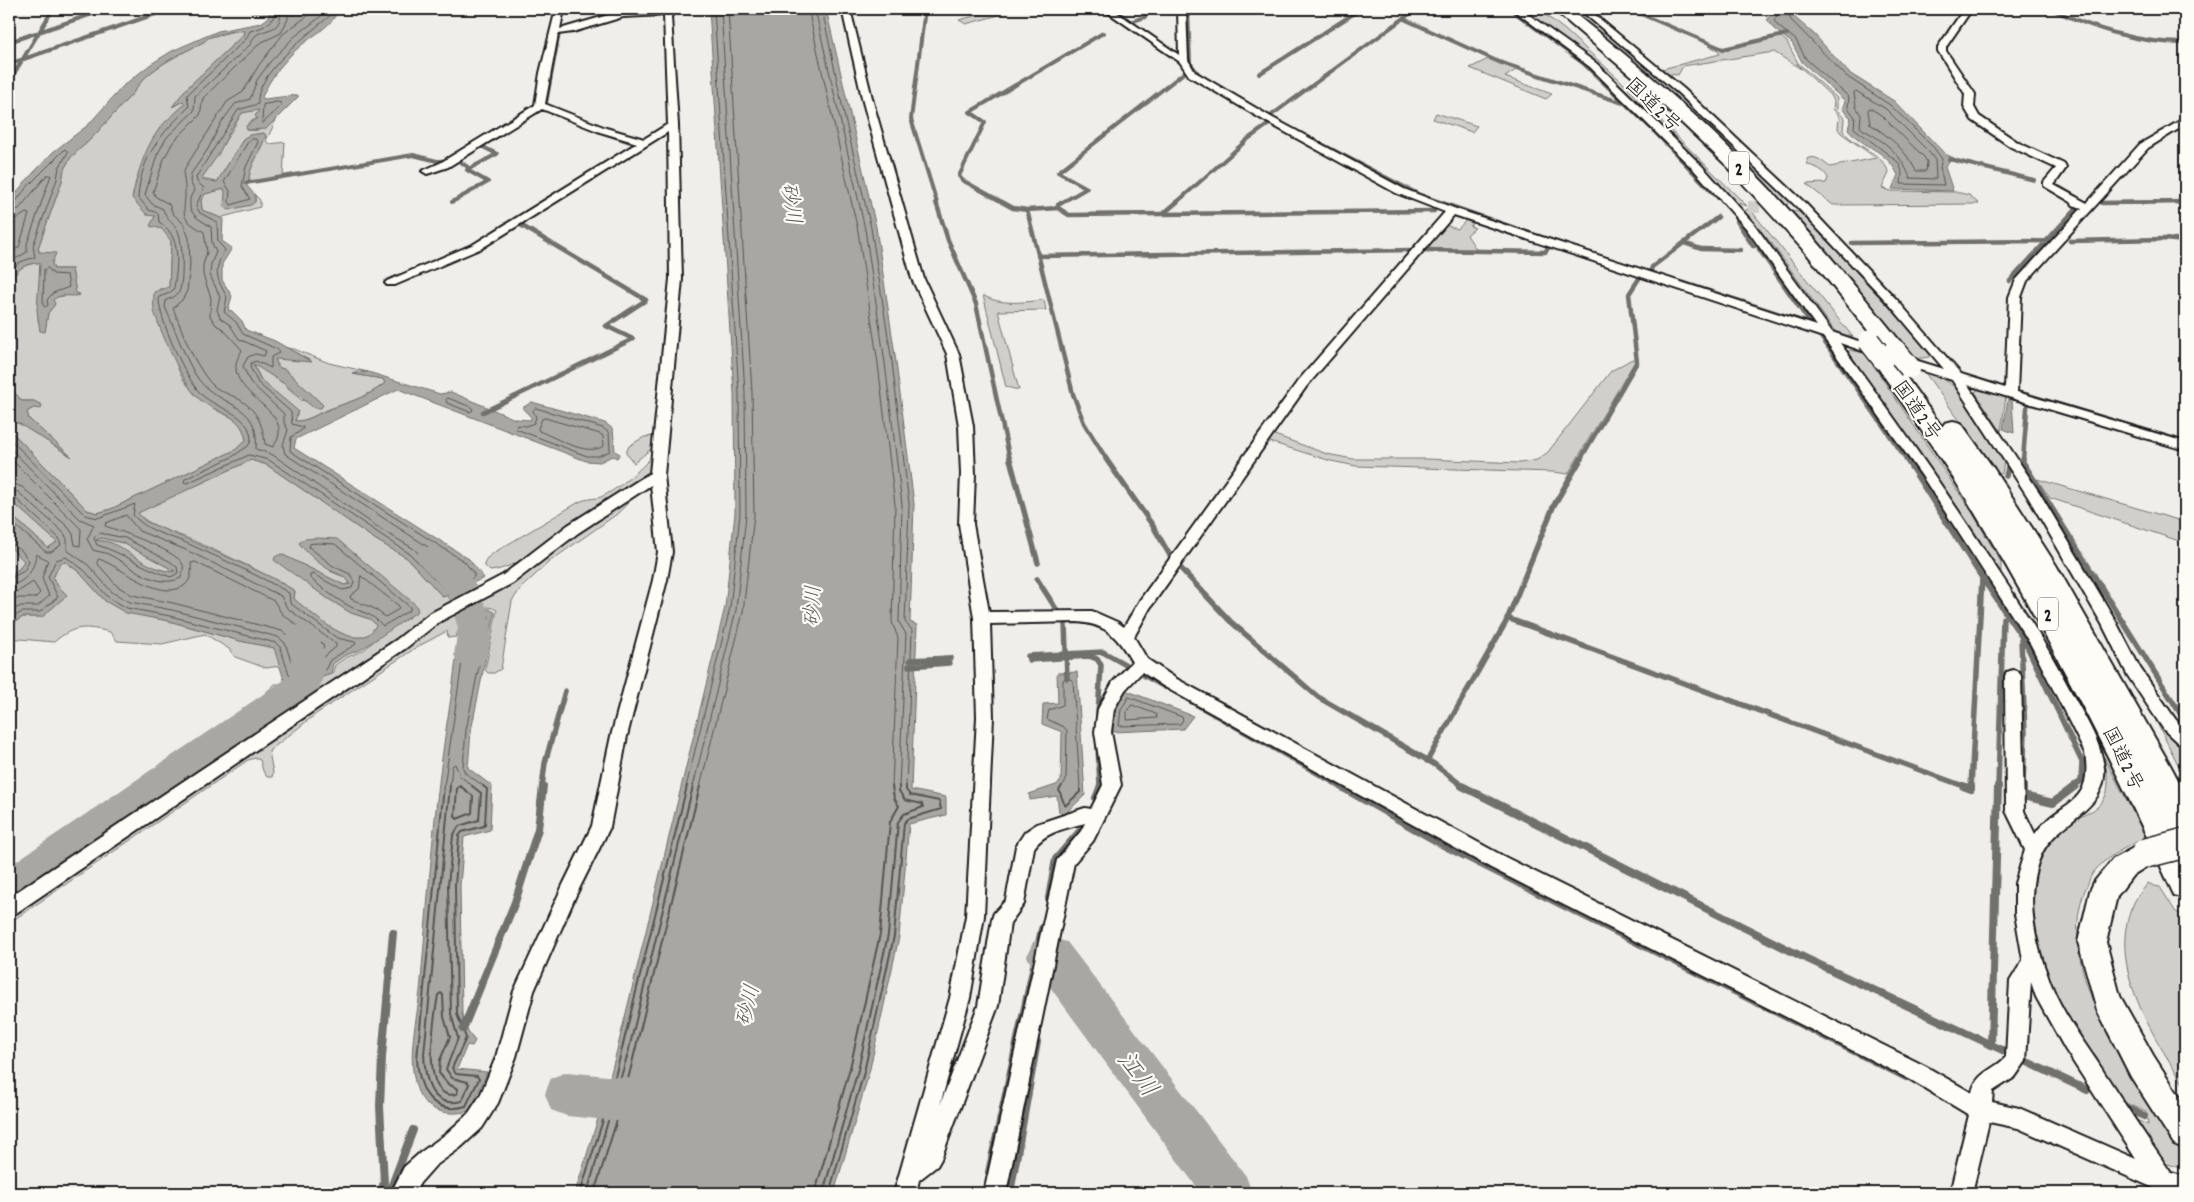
<svg xmlns="http://www.w3.org/2000/svg" width="2194" height="1202" viewBox="0 0 2194 1202" font-family="Dekko,'Klee One',sans-serif">
	<style>
		.green { fill: #d0cfcc; stroke: #767674 }
		.water { fill: #a8a7a3; stroke: #706f6d; fill-rule: evenodd }
		.lines { fill: none; stroke-linecap: round; stroke-linejoin: round }
		.shore-far1 { stroke: #545452; stroke-width: 1 }
		.shore { stroke: #545452; stroke-width: 2 }
		.stream-far3 { stroke: #706f6d; stroke-width: 4 }
		.stream-far2 { stroke: #706f6d; stroke-width: 4.5 }
		.stream-far1 { stroke: #706f6d; stroke-width: 5.5 }
		.stream { stroke: #706f6d; stroke-width: 8 }
		.river { fill: #a8a7a3; fill-rule: evenodd }
		.minor-tunnel-far1 { stroke: #d0cecb; stroke-width: 9; stroke-dasharray: 9 4.5; stroke-linecap: butt }
		.minor-tunnel { stroke: #d0cecb; stroke-width: 12; stroke-dasharray: 12 6; stroke-linecap: butt }
		.minor-casing { stroke: #1c1c1c; stroke-width: 4 }
		.secondary-casing { stroke: #1c1c1c; stroke-width: 4 }
		.trunk-casing { stroke: #1c1c1c; stroke-width: 4 }
		.minor { fill: #fdfcf7; fill-rule: evenodd }
		.secondary { fill: #fdfcf7; fill-rule: evenodd }
		.trunk { fill: #fdfcf7; fill-rule: evenodd }
		.secondary-bridge-casing { stroke: #1c1c1c; stroke-width: 32; stroke-linecap: butt }
		.trunk-bridge-casing { stroke: #1c1c1c; stroke-width: 24; stroke-linecap: butt }
		.secondary-bridge { stroke: #fdfcf7; stroke-width: 29 }
		.trunk-bridge { stroke: #fdfcf7; stroke-width: 21 }
		.labels { text-anchor: middle; stroke-width: 4.5; stroke-linejoin: round; paint-order: stroke }
		.shield { fill: #fdfcf7; stroke: #605f5e; stroke-width: 1 }
		.shield-label { font-size: 19px; font-weight: bold; fill: #1c1c1c }
		.street-label { font-size: 20px; fill: #1c1c1c; stroke: #fdfcf7 }
		.water-label { font-size: 21px; font-style: italic; fill: #5b5b59; stroke: #fdfcf7 }
		.near-water-label { font-size: 25px; font-style: italic; fill: #5b5b59; stroke: #fdfcf7 }
	</style>
	<rect width="100%" height="100%" fill="#f0eeea"/>
	<filter id="ink" filterUnits="userSpaceOnUse"><feTurbulence type="fractalNoise" baseFrequency=".02" numOctaves="2"/><feDisplacementMap in="SourceGraphic" scale="10" xChannelSelector="R" yChannelSelector="G"/><feConvolveMatrix kernelMatrix="1 2 1 2 8 2 1 2 1" color-interpolation-filters="sRGB"/></filter>
	<g filter="url(#ink)">
		<path class="green" d="M989,9H1006L996,12L999,15L966,24L959,20L982,14Z
			M1521,9H1538L1565,30L1619,79L1747,206L1735,202L1615,80L1528,13L1530,11Z
			M1567,9H1579L1676,92L1791,202L1784,206L1600,37Z
			M239,30L244,31L243,35L185,90L174,106L184,101L185,104C154,132 149,145 135,184L155,216L153,222L168,234L171,241L169,288L159,289C165,313 171,363 185,382C191,390 201,400 210,406C227,419 241,414 246,440L235,450L111,509L97,513L87,510L9,429V424L14,422L20,424L69,455L29,419L27,412L33,408L34,401H22L9,386V287C14,272 22,263 40,263L38,321L45,331L48,313L55,304L52,300L56,297L80,294L76,293L72,269H54C51,260 41,257 38,248L62,181L64,169L71,157L91,139L133,93C148,67 180,55 205,41L207,38Z
			M1781,37L1787,42L1798,63L1837,98V110L1844,118L1843,131C1858,149 1881,151 1889,173L1882,188L1891,191L1956,192L1969,195L1979,204L1833,205L1806,184L1826,183L1828,178C1824,170 1816,167 1808,165L1807,159C1815,154 1823,162 1830,167L1876,158L1841,133L1838,129L1839,116L1833,109L1834,101L1832,97L1796,63L1801,69L1774,52L1683,66L1678,75L1668,74L1662,69L1720,54L1718,50L1709,46L1712,45L1728,49Z
			M1488,59L1516,70L1505,77L1552,94L1546,99L1470,68Z
			M257,109L259,110L258,118L248,123L247,130C260,132 266,128 276,120L266,141L270,144L285,142L283,177L248,182L251,169L266,136L264,133L250,135L244,138L217,182L202,181L201,179C215,157 229,136 242,113Z
			M1436,113L1477,126L1472,132L1433,119Z
			M224,189L225,192L255,202V195L260,200V207L223,217V219L202,210L201,200L205,194Z
			M1749,208L1857,342L1837,334L1772,244L1745,213V211Z
			M1786,208L1801,213L1857,270V273L1901,320H1905L1931,354L1929,357L1914,359L1850,278Z
			M1467,219L1475,222L1470,226L1475,228L1467,235L1476,249H1422L1444,225L1458,229Z
			M983,295C999,306 1026,302 1044,300L1046,310L998,311L1019,390L1006,387Z
			M287,348L294,349L329,363L368,372L359,371L353,374L383,379L385,383C367,398 345,403 324,411C313,416 307,421 295,421L297,411L261,380L253,363L283,383L301,400L323,405L286,370L278,367L275,358L311,361Z
			M1850,350L1865,353L1972,512L2001,562V572L1854,360L1848,351Z
			M1632,359L1635,361L1568,474L1553,472L1356,466L1331,461L1267,441L1272,434L1327,454L1353,459H1426L1520,463L1537,460L1548,452L1611,371Z
			M1923,370C1936,375 1949,380 1958,391L2004,461L2002,474H1998Z
			M1980,388L2006,396L2001,431L1975,392Z
			M654,436L655,441L652,448L634,463L626,453L629,446L644,437Z
			M653,455L652,471L649,475C622,493 595,511 568,529C545,544 518,568 490,571L484,565L486,559L495,552L579,502C587,498 596,499 601,497C617,490 643,468 653,455Z
			M251,460L267,465L376,540L407,558L443,597L447,595L453,604L9,901V893L283,705L311,681L332,674L335,665L345,658L364,650L385,631L417,611L415,605L330,571L347,578L350,584L344,585L281,554L311,586L327,598L351,613L370,619L377,625C358,659 312,613 294,599L295,591C262,571 227,556 192,540C174,532 150,527 137,513Z
			M2037,479L2185,522V543L2050,498Z
			M634,494H637L617,514L549,562L521,588L512,601L501,669L494,673H488L485,670L497,610C485,604 476,608 465,612L456,637L448,638L447,631L417,647L316,714L269,751L273,773L272,777H267L263,771L260,760L255,758L248,760L9,923V913L301,715L411,644L424,632L449,615L494,595L505,588L566,540Z
			M9,499L57,542L48,548L9,513Z
			M101,538L123,543L175,571C158,574 129,553 114,545C108,541 102,541 95,540Z
			M9,546L24,561L20,568L9,576Z
			M66,562L80,573L105,601L128,613L169,621L240,641L275,648L280,666L266,668L235,657L229,649L205,634L162,644L117,641L110,632C85,626 74,625 54,642L9,638V625L23,617H42L67,595L59,588L53,578L60,563Z
			M275,684H280L277,693L69,840L172,759L257,701Z
			M2156,721L2185,749V778Z
			M2104,757L2146,837C2127,847 2106,856 2093,873C2089,878 2088,885 2085,890C2060,952 2102,1030 2137,1081C2145,1093 2183,1143 2185,1153C2186,1158 2185,1164 2185,1169L2164,1163L2134,1119L2148,1125L2146,1111C2139,1108 2127,1105 2121,1100C2113,1093 2103,1073 2096,1062C2059,1007 2010,927 2041,859C2048,844 2057,834 2069,824C2086,811 2107,811 2108,783C2108,775 2105,765 2104,757Z
			M2148,883L2154,886L2160,887L2175,911L2185,918V1087C2155,1038 2105,965 2133,905C2136,897 2143,890 2148,883Z"/>
		<path class="water" d="M255,9H339C332,27 311,36 297,49C283,62 269,80 262,97L264,99L298,95V97L266,129L247,130L246,126L257,118L255,116L259,110L242,113L231,129L218,155L201,179L217,182L244,138L250,135L264,133L266,136L251,169L247,186L255,195V202L251,205L229,210L224,207L225,192L224,189L205,194L201,200L202,210L223,219L222,241L232,248L222,264V280L232,296L228,310L232,311L242,321L246,330L275,341L312,362L275,359L278,367L286,370L323,405L321,408H314L283,383L253,364L261,380L298,411L295,421C308,421 314,416 325,411C345,403 367,398 385,383L383,379L352,374L368,372L440,394L451,392L515,419L531,420V417L522,408L532,402L605,423L613,429L615,451L620,454L617,458L612,456L600,462L586,461L398,389L296,439L294,448L469,559L484,578L468,585L469,588L443,597L407,558L376,540L267,465L251,460L138,513L145,521L230,558L273,578L295,591L294,599C312,613 359,659 376,625L370,619L351,613L327,598L274,560L275,557L281,554L344,585L350,584C346,575 338,575 330,570C319,564 306,553 299,543L304,539L318,538L337,539L416,605L418,611L362,649L344,656L333,664L331,673L313,679L285,683L274,648L240,641L169,621L126,613L105,601L80,573L66,562L60,563L53,578L59,587L67,595L42,617H23L9,625V576L20,568L24,561L9,546V513L48,548L57,542L9,499V429L87,510L97,513L111,509L235,450L246,440C241,411 215,415 197,397C183,383 160,331 154,311C153,305 154,298 154,292L169,287L171,241L162,229L150,226L155,216L147,215L132,198C137,175 144,151 157,132C164,121 176,113 185,104L183,101L172,107L185,90L243,35L244,31C235,30 210,34 205,41C180,55 148,67 133,93L91,139L71,157L64,169L62,181L38,248L39,252L56,253L52,263L54,269H72L76,293L80,295C71,298 62,292 53,300L55,304L48,313L45,332L40,331L37,310L40,263C22,263 14,272 9,287V204L23,184L53,152L88,125L124,85L151,64L172,51L218,31L261,23L268,18L270,13L252,12ZM101,538L123,543L175,571C158,575 127,550 112,543C107,541 101,541 96,540Z
			M709,9H826L876,227L896,362L914,504L910,622L917,625L911,790L946,797V815L909,824L899,937L869,1073L834,1193H575L604,1099L617,1050L725,607L735,513L734,393Z
			M1772,9H1790L1794,17L1814,34L1849,73L1894,101L1945,154L1956,159L1947,163L1945,167L1953,191L1892,189L1898,175C1884,147 1865,150 1848,129L1851,118L1842,109L1845,101L1802,62L1792,43L1774,29L1767,19L1773,12Z
			M9,386L22,401H34L42,405L41,409L33,408L27,412L29,419L72,457L20,424L14,422L9,424Z
			M2008,399L2012,400L2014,433L2003,429Z
			M479,609H489L495,612L471,731L468,768L492,786L490,830L464,837L460,885L462,1014L468,1032L475,1041L472,1046L467,1045L457,1069L487,1072L470,1111C445,1117 421,1111 415,1082C407,1049 419,1013 421,980C429,886 435,791 451,698C455,669 457,640 467,613Z
			M1077,672L1085,795L1064,815L1059,812L1057,796L1030,800L1029,794L1056,785L1061,781L1062,732L1042,724L1043,704L1058,703L1057,673Z
			M1125,690L1193,716L1183,729L1113,732C1111,718 1119,703 1125,690Z"/>
		<g class="lines">
			<path class="shore-far1" d="M272,9L275,14C270,26 261,28 250,31L246,39L187,95L189,107C161,134 141,156 138,197L149,210L158,213L159,222C178,234 178,254 176,274C175,279 175,286 173,290C170,294 163,295 159,297C158,318 186,379 201,394C218,411 251,412 251,441L248,446L232,457L185,479L184,482L187,483L249,455L269,460L410,554L445,590L463,584L474,577V574L465,562L290,451L291,437L302,430L303,427L292,424L291,412L258,383L250,367L251,363L256,361L271,368V357L279,353V350L243,334L236,322L224,312L227,297C216,278 213,270 225,250L218,242L217,222L200,213L196,206L204,188L197,182L196,177L238,110L258,104C254,75 310,32 331,15L334,9
				M280,9C283,34 265,27 255,36C253,38 252,41 251,44L195,96L194,111L167,137L157,155L145,195L152,204L163,209C166,219 174,222 178,231C183,241 184,282 179,292C176,297 171,298 166,300L165,307C175,329 183,353 195,374C215,409 261,399 256,449L273,455L382,530L414,549L447,583L459,579L465,574V571L285,454L283,445L288,430L284,422V414L250,382L243,366L248,357L255,354L264,356L266,351L239,339L230,325L220,318L217,309L220,297L210,275L211,264L216,252L212,243L211,227L196,217L190,209V198L194,190L190,181L191,174L208,149L221,123L235,104L250,99L257,80L270,62L294,37L319,18L327,9
				M288,9V19L281,33L260,43L203,98L200,115L173,142L164,159L153,192L156,197L169,204L173,214L183,223L189,238L190,265L187,291L182,300L173,308C183,333 192,360 209,381C216,390 226,393 235,397C255,407 263,423 265,444L273,447C299,412 233,398 236,365C236,359 240,355 242,350L223,329L216,325L210,316L211,298L203,275V265L207,252L204,232C176,216 186,215 185,188C185,180 182,176 185,168L227,102L243,92L259,65L283,34L317,9
				M808,9L858,231L878,364L895,505L892,622L898,638L892,787
				M815,9L865,229L885,363L902,505L899,622L906,634L899,787
				M822,9L845,119L871,228L892,362L909,504L905,622L912,630L906,787
				M1777,9L1778,14L1774,20L1778,26L1796,40L1806,59L1849,97L1848,108L1855,117L1854,128L1898,162C1903,170 1902,175 1901,184L1944,185L1940,167L1942,159L1934,148L1890,105L1846,76L1791,20L1786,9
				M1856,91L1886,109L1929,152L1935,160L1936,179L1910,178C1901,153 1884,141 1862,129L1860,126L1861,115L1856,107L1854,93Z
				M278,102L281,103V106L262,124L263,105Z
				M1870,108L1881,115L1924,157L1927,162L1926,171H1916C1905,149 1890,137 1870,124L1868,111Z
				M252,139H256L258,142L246,167L242,186L250,199L231,205L229,202L230,191L224,182L248,142Z
				M9,206L14,204L27,187L65,149L68,152L59,168L57,179L33,246L35,257L20,262L9,272
				M9,212L19,209L47,175H51L27,244V252L9,263
				M9,220L18,218L26,213L29,214L19,247L9,254
				M48,268L53,274L67,275L69,287L53,293L47,300L48,305L45,307L43,305L44,270Z
				M448,398L471,407L473,410L470,412L447,403L446,400Z
				M536,408L603,428L609,433L610,451L598,456H587L516,429L517,425L526,426L534,423L536,417L533,411Z
				M545,418L600,434L603,436L604,446C586,457 557,438 539,431L538,428L542,419Z
				M9,438L85,515L98,518L135,504L133,515C149,533 169,535 191,545C224,560 258,575 289,593L290,603L337,638L355,642L356,644L330,660L325,670L290,677L280,647L276,643L170,616L127,608L108,597L84,570L66,557L56,560L48,577L58,597L40,612H22L9,619
				M9,447L80,519L94,525L87,539L93,550C98,552 104,552 108,554C131,565 155,590 181,578C182,573 185,568 182,563C174,550 121,531 105,526L106,523L126,515L139,531L186,550L281,596L287,608L336,644V647L325,656L320,665L294,670L285,643L278,637L172,610L130,602L112,592L88,565L67,550V539L64,533L18,492L9,490
				M9,457L81,529L80,546L75,545L73,534L68,527L22,487L9,482
				M9,496L14,497L59,538L61,545L51,552H46L9,520
				M100,533L125,538L171,562L177,567L178,573L171,577C145,569 123,553 97,545L94,538Z
				M9,543L21,550L29,561L24,571L9,579
				M318,543L335,544L410,607V610L383,626C371,613 368,615 353,608C337,600 323,589 310,578V575L313,574L342,590L352,588L354,582L350,574L333,566L309,547L310,544Z
				M99,559C122,567 157,600 182,587C191,582 192,573 191,563L195,562L274,601L282,614L323,644L324,647L314,659L299,662L291,639L282,631L173,603L132,595L117,586L97,563Z
				M361,576L399,606V609L385,617L375,609L351,599L350,596L359,589Z
				M9,586C26,582 34,571 36,554L48,560L42,578L49,596L38,606H21L9,612
				M9,593L19,591L33,582L40,593L35,598H19L9,603
				M479,621L481,624L472,664L469,666L467,664L470,637L475,622Z
				M1129,697L1182,717L1183,720L1180,724L1119,726L1121,710Z
				M1132,705L1156,714L1157,718L1127,720V712Z
				M444,787L467,627L470,617L487,614L489,617L466,730L463,768L465,773L485,787
				M450,787L452,766L455,764L460,776L474,787
				M458,787H462
				M686,787L730,608L740,514L739,393L714,9
				M693,787L736,610L746,515L745,393L721,9
				M700,787L743,612L754,515L752,392L728,9
				M1061,787L1066,781L1067,731L1064,727L1047,719L1049,710L1063,705V680L1065,678L1073,680L1080,787"/>
			<path class="shore" d="M444,786L417,1059C419,1089 431,1116 466,1106L479,1079L477,1076L456,1074L452,1068L466,1038L457,1014L455,885L459,836L462,832L484,826L485,824L487,789L483,786
				M450,786L424,1054C425,1078 429,1109 462,1101L469,1084L468,1082L452,1078L446,1069L458,1038L451,1014L448,885L453,836L459,826L479,820L481,793L472,786
				M460,786L473,796L472,813L457,819L455,816L457,788Z
				M1062,786L1059,790L1065,806L1080,792V786
				M441,993L443,995L444,1017L450,1037L440,1060L439,1073L448,1084L458,1089L457,1094C418,1104 435,1014 438,995Z
				M580,1193L609,1101L687,786
				M587,1193L628,1053L693,786
				M594,1193L622,1104L700,786
				M815,1193L850,1068L880,934L890,822L899,806L894,798L892,786
				M823,1193L858,1070L888,935L898,822L904,814L923,807L922,804L905,800L899,791V786
				M829,1193L864,1072L894,936L904,823L908,819L941,809L939,801L910,795L906,790V786"/>
			<path class="stream-far3" d="M925,9L911,119L937,203
				M1188,9L1190,63L1201,77
				M1510,9L1584,64L1654,131L1718,198
				M1629,9L1723,49L1787,34
				M2051,9C2095,29 2137,43 2185,43
				M2184,9L2185,11
				M1404,19L1499,62L1623,103
				M1133,21L1145,17V9
				M9,42L107,9
				M9,64L170,9
				M1259,74L1361,9
				M9,82L53,9
				M546,103L560,28
				M1269,117L1415,10L1412,9
				M602,132L636,144
				M1312,139L1420,195L1443,203
				M1949,159L2034,180
				M246,183L413,155L437,161L458,160L469,168
				M2059,187L2083,201L2081,203
				M452,202L488,182L467,170L497,154L481,146L485,143
				M1004,203L962,180L959,176L985,122L970,112L1103,33
				M1061,203L1087,188L1058,172L1185,72
				M1176,203L1248,139L1269,124
				M2102,203L2185,202"/>
			<path class="stream-far2" d="M936,202L948,240L976,304L1010,460
				M1002,202L1013,208L1027,210L1073,394L1084,423L1107,460
				M1439,202L1520,230
				M2102,203L2185,202
				M1058,208V205L1063,202
				M1027,210L1058,208L1069,215L1434,211
				M1163,214L1177,202
				M1737,221L1753,246H1755
				M2070,241L2164,239L2185,241
				M1684,243L1701,249L1740,250
				M1852,243L2048,241
				M1759,249L1810,323
				M1420,250L1545,252L1549,247
				M1038,256L1413,250
				M1650,273L1652,267L1718,217
				M2010,281L2082,202
				M1684,283L1811,324
				M1819,334L1907,460
				M1972,378L1996,385
				M2025,394L2185,442
				M483,412L633,339L606,326L646,300L519,224L523,221
				M1580,460L1637,362L1629,294L1640,277
				M2023,460L2028,395"/>
			<path class="stream-far1" d="M1010,459L1038,563
				M1106,459L1153,526L1172,559L1230,621L1318,697L1434,764L1464,787
				M1906,459L1982,578L1971,787
				M2023,459V462L2185,721
				M2006,476L2008,467
				M1982,578L2025,642L2082,762L2081,781L2073,787
				M1037,579L1065,623L1067,678
				M1507,618L1966,787
				M2023,638L2021,640L2025,732L2023,787
				M1028,656L1103,652L1165,687
				M910,660L950,658
				M1029,660L1089,656L1097,659L1101,665L1098,715
				M909,666L949,663
				M1187,699L1342,787
				M1098,746L1100,787
				M1427,761L1506,622L1554,505L1581,459
				M542,787L545,763L565,691
				M1998,787L2003,618"/>
			<path class="stream" d="M1340,786L1447,847L1906,1077
				M1462,786L1803,957L2013,1055
				M1963,786L1971,789V786
				M2023,791V786
				M2023,796L2053,803L2075,786
				M1096,798L1101,786
				M1049,898L1056,859L1081,830
				M463,1029L515,902L538,829L543,786
				M1991,1045L1998,786
				M2021,1059L2087,1090
				M2126,1108L2144,1116
				M989,1172L1042,929
				M380,1193L384,1183L380,1106L382,1057L393,933
				M389,1193L413,1130
				M1010,1193L1037,1042"/>
			<path class="river" d="M432,546C463,555 486,596 491,627C493,638 488,654 483,664L471,668L459,664L454,655L458,628L448,594L421,565L416,557L421,549Z
				M302,624L314,628C327,652 329,669 316,694L90,855L23,900L9,905V866L290,676L291,654L285,637L290,628Z
				M1048,937L1067,942L1246,1176L1252,1193H1201L1039,972L1033,970L1027,956L1033,942Z
				M567,1072L647,1080L663,1086L669,1102L663,1118L647,1124L567,1116L551,1110L545,1094L551,1078Z"/>
			<path class="minor-tunnel-far1" d="M1528,10L1532,9"/>
			<path class="minor-tunnel" d="M1748,207H1784"/>
			<defs>
				<path id="minor" d="M556,9H564L560,29L622,11L675,9L671,17L678,125L682,279L664,475L672,552L667,580L627,736L610,827L576,895L534,991L516,1057L498,1103L482,1128L460,1148L435,1166L420,1183L414,1193H391L404,1167L421,1152L446,1134L468,1114L480,1096L496,1057L514,991L563,885L592,826L611,736L653,580L658,552L651,485L578,533L513,583L439,622L406,648L16,913L9,915V897L396,640L429,614L503,575L568,525L650,473L670,279L668,132L482,248L395,285H387L385,283L387,281L474,244L637,143L600,132L542,109L448,167L427,174L422,171L440,163L535,105L540,73ZM664,15L668,124L644,139L606,128L545,104L558,34L573,32L623,17Z
					M842,9H850L873,102L924,279L959,354L973,426L975,474L973,524L989,612L1092,611L1117,622L1124,627L1140,600L1298,381L1445,212L1396,193L1265,121L1189,76L1180,62L1103,9H1112L1179,55L1178,9H1186L1188,60L1195,72L1271,117L1404,189L1456,209L1816,326L1746,228L1694,170L1590,67L1512,9H1521L1596,63L1702,166L1754,224L1832,332L1884,350L1886,353L1884,356L1880,357L1840,343C1890,412 1939,480 1985,551C2015,596 2044,640 2069,688C2082,713 2101,740 2104,768C2108,809 2059,821 2043,851C2022,891 2035,945 2051,984C2062,1012 2081,1038 2098,1063C2122,1100 2146,1137 2171,1173L2185,1177V1193H2159L2156,1189L2018,1128L1989,1122L1972,1193H1950L1969,1115L1911,1080L1491,868L1163,686L1142,672L1125,690L1114,709L1111,732L1121,785L1093,841L1074,863L1006,1193H984L1057,860L1081,831L1085,823C1067,828 1044,832 1034,848L1024,904L1010,923L998,1006L941,1159L937,1166L919,1180L916,1193H894L950,998L966,916L977,717L974,618L959,524L961,474L959,426L947,354L912,279L863,102ZM1454,215L1823,337L1922,476L2031,645L2085,753C2094,809 2058,799 2035,834L2024,811L2021,676L2019,672L2013,670L2007,672L2005,676L2006,811L2025,850L2015,883V914L2023,960L2010,981L2006,1057C1993,1071 1976,1072 1972,1093L1925,1066L1503,856L1175,678L1147,659L1134,637L1150,608L1306,387ZM1077,622C1107,624 1118,637 1132,662L1113,682L1098,709L1095,732L1103,785L1091,809L1085,808L1037,824L1025,832L1016,846L1006,900L994,913L992,919L978,1006L940,1105L970,998L984,916L993,717L990,624ZM2031,982L2036,997L2065,1049L2136,1159L2019,1108L1992,1102L1993,1091L2015,1077L2026,1061Z
					M1579,9H1588L1684,89L1806,204L1897,300L1961,374L2005,388L2009,297L2016,280L2082,208L2073,205L2071,202L2044,186V182L2056,168L2011,147L1972,120L1964,107L1965,94L1938,51V47L1964,9H1972L1946,47V51L1975,94L1974,107L1979,116L2019,143L2064,164L2066,168L2054,185L2087,203L2140,144L2185,118V125L2148,148L2027,281L2021,297L2017,392L2185,442V450L1968,385L2039,492L2114,618L2140,668L2176,720L2185,729V746L2179,744L2164,730L2128,676L2102,624L2028,497L1952,380L1898,363L1896,360L1902,356L1944,369L1889,304L1798,208L1678,93Z"/>
				<path id="secondary" d="M2146,841L2155,845L2159,853L2155,861L2133,875L2117,896L2106,942L2120,996L2153,1055L2185,1105V1149L2174,1144L2131,1077L2097,1010L2078,942L2090,891L2094,882L2113,859Z"/>
				<path id="trunk" d="M1553,9H1569C1628,56 1687,105 1740,159C1799,217 1851,281 1903,345L1906,350L1903,355L1891,356L1942,427L1945,423L1953,421L1961,423L1994,469L2056,565L2169,763L2185,793V835L2176,832L2185,852V899L2174,895C2112,760 2045,627 1967,500C1938,452 1904,406 1872,359L1875,354L1886,353L1807,254L1727,166L1643,86Z"/>
			</defs>
			<use href="#minor" class="minor-casing"/>
			<use href="#secondary" class="secondary-casing"/>
			<use href="#trunk" class="trunk-casing"/>
			<use href="#minor" class="minor"/>
			<use href="#secondary" class="secondary"/>
			<use href="#trunk" class="trunk"/>
			<defs>
				<path id="secondary-bridge" d="M2146,853L2185,843"/>
				<path id="trunk-bridge" d="M1869,341L1883,359
					M1895,350L1910,368"/>
			</defs>
			<use href="#secondary-bridge" class="secondary-bridge-casing"/>
			<use href="#trunk-bridge" class="trunk-bridge-casing"/>
			<use href="#secondary-bridge" class="secondary-bridge"/>
			<use href="#trunk-bridge" class="trunk-bridge"/>
		</g>
	</g>
	<g class="labels">
		<g class="shield">
			<rect x="1729" y="151.5" width="20" height="33" rx="4"/>
			<rect x="2038" y="597.5" width="20" height="33" rx="4"/>
		</g>
		<g class="shield-label">
			<text x="1739" y="175">2</text>
			<text x="2048" y="621">2</text>
		</g>
		<g class="street-label">
			<text transform="translate(1654 104) rotate(44)" y="7">国道2号</text>
			<text transform="translate(1918 410) rotate(55)" y="7">国道2号</text>
			<text transform="translate(2124 758) rotate(64)" y="7">国道2号</text>
		</g>
		<g class="water-label">
			<text transform="translate(792 203) rotate(82)" y="7">砂川</text>
			<text transform="translate(812 606) rotate(-88)" y="7">砂川</text>
			<text transform="translate(747 1005) rotate(-76)" y="7">砂川</text>
		</g>
		<g class="near-water-label">
			<text transform="translate(1139 1073) rotate(53)" y="9">江川</text>
		</g>
	</g>
	<rect width="2194" height="1202" fill="none" stroke="#fdfcf7" stroke-width="30"/>
	<rect x="15" y="15" width="2164" height="1172" fill="none" stroke="#1c1c1c" stroke-width="2" filter="url(#ink)"/>
</svg>
